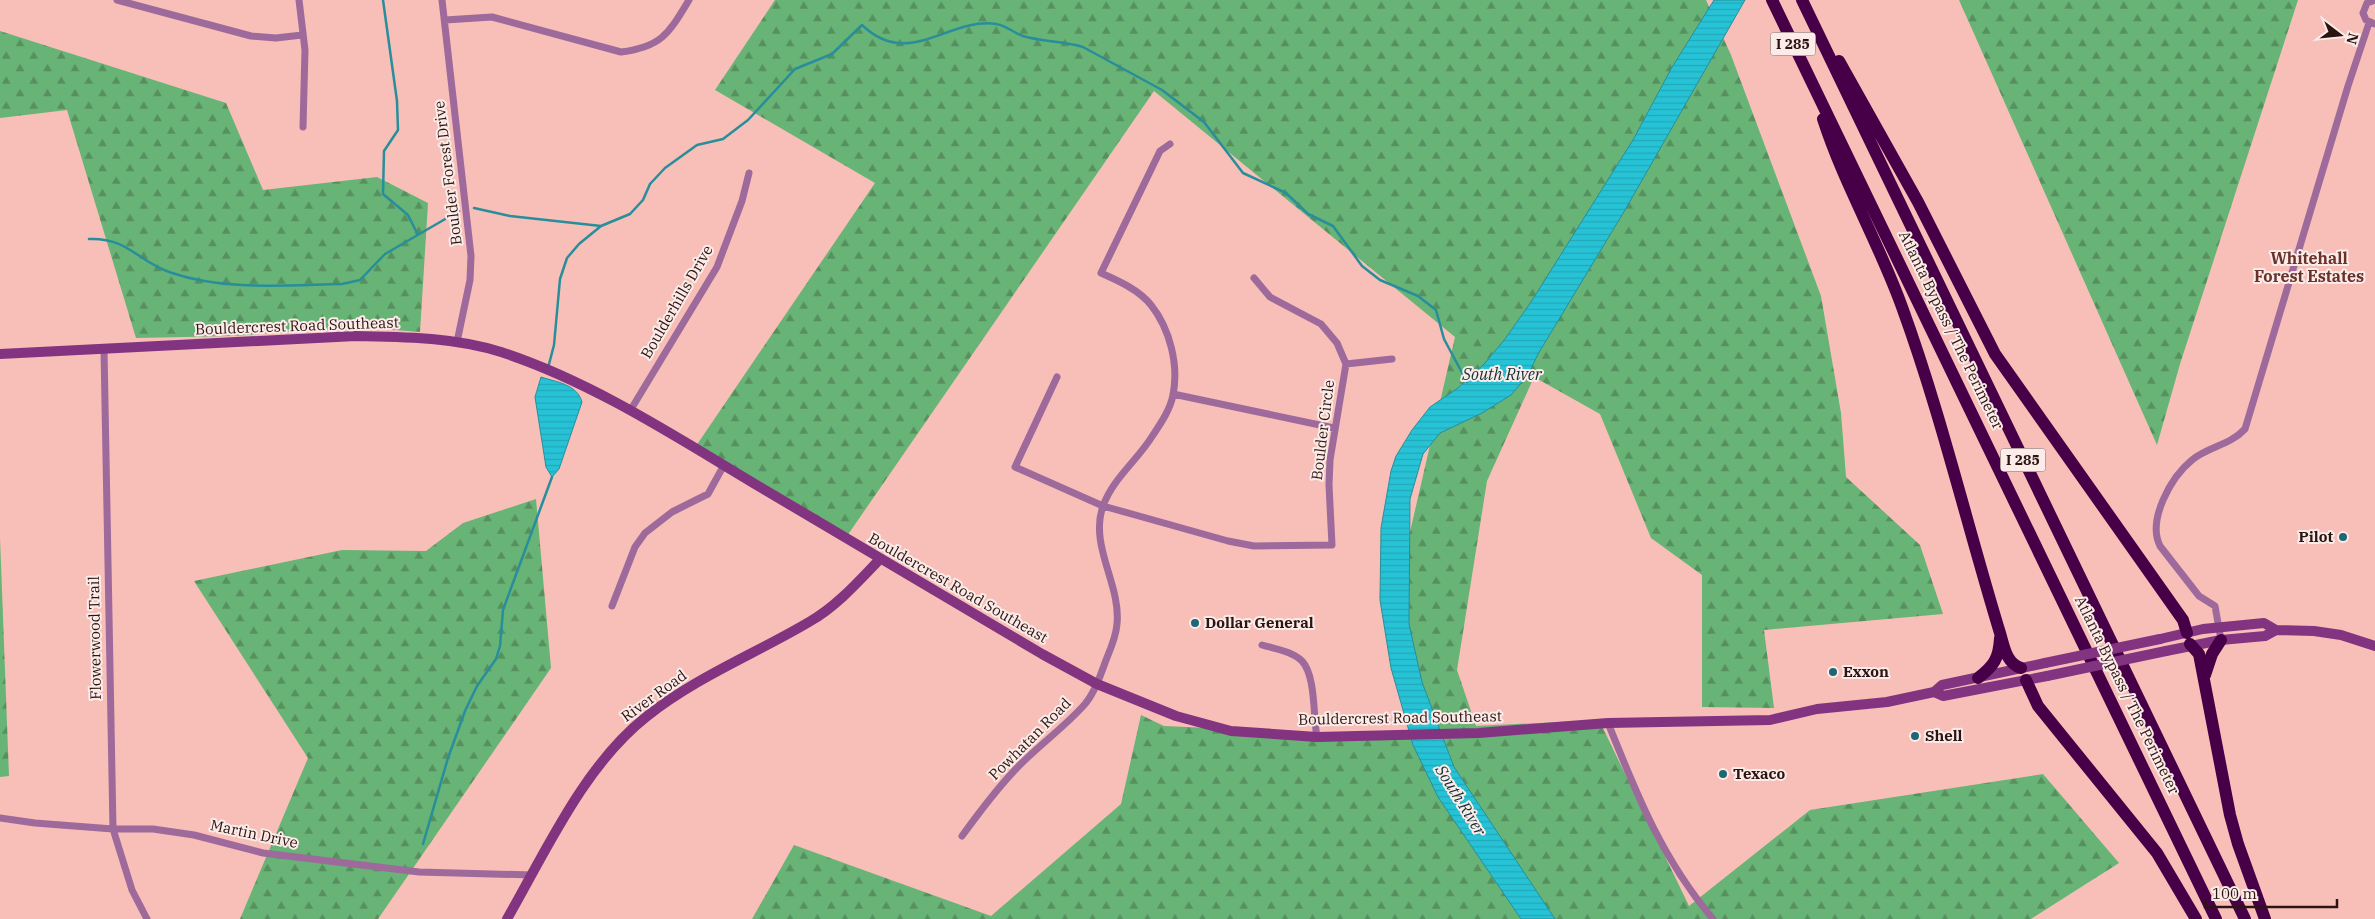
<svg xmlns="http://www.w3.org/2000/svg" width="2375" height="919" viewBox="0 0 2375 919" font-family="'IBM Plex Serif',serif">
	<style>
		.forest { fill: url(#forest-firs) }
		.water { fill: url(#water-rules); stroke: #288e9b }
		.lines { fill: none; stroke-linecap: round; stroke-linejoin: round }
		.stream { stroke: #288e9b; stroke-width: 2.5 }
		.street { stroke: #9e699b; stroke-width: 7 }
		.secondary { stroke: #823480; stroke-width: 10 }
		.highway { stroke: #470047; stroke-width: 12 }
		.secondary-bridge { stroke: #823480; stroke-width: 10 }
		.poi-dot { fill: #1e6873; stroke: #fbece9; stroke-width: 2 }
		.labels { text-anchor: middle; stroke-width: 4; stroke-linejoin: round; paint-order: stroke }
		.shield { fill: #fbece9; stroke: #6a5551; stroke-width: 1 }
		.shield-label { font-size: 14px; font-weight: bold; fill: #2c1410 }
		.street-label { font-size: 15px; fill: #2c1410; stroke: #fbece9 }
		.poi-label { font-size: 15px; font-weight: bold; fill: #2c1410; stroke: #fbece9; text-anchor: start }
		.neighbourhood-label { font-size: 16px; font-weight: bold; fill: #69312a; stroke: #fbece9 }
		.water-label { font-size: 16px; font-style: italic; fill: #123035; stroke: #fbece9 }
	</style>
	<defs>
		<pattern id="forest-firs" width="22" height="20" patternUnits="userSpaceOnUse" patternTransform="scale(1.25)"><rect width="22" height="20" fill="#68b376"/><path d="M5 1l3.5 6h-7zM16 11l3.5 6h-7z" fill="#56905f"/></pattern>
		<pattern id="water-rules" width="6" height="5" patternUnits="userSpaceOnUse" patternTransform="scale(1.25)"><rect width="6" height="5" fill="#26c3d7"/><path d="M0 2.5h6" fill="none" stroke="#22a7b8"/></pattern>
	</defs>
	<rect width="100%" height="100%" fill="#f7bfb7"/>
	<path class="forest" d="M775,0H1706L1731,55L1821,296L1841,413L1846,477L1920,545L1943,614L1764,630L1774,708L1702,707V575L1651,538L1600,414L1534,377L1487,481L1457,670L1476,726L1599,720L1689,906L1810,810L2043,774L2119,863L2031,919H752L794,845L991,916L1121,804L1141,715L1164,726L1411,737L1389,623L1455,337L1154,91L847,536L696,446L875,183L715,90Z
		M1959,0H2298L2180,364L2157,445Z
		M0,31L226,103L263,190L377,177L428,203L420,332L369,328L313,330L233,336L136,338L67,110L0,118Z
		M536,499L551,668L378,919H240L308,758L194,581L342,550L426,551L463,523Z
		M0,538L9,776L0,777Z"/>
	<path class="water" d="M1714,0H1745L1625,210L1538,354L1528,375L1511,395L1482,413L1440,433L1423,454L1410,499L1409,624L1422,682L1454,767L1555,919H1521L1438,797L1413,745L1391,668L1380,600L1381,528L1391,471L1396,456L1412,430L1430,407L1458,388L1485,363L1505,339L1531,302L1633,140L1671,69Z
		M541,377C556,382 577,384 582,402L559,469L552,477L546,467L535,397Z"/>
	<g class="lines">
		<path class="stream" d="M383,0L397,101L398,130L384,151L383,194L408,215L418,235
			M474,208L510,216L601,226
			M89,239C128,237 139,263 172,273C225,291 287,285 342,284L360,280L385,254L459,211
			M548,368L554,345L560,279L567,258L579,244L601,226L630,214L643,200L650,184L665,168L697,145L723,139L748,120L795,69L832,54L862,25C909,70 948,17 996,24C1005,25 1014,33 1023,36C1043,42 1064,41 1083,47L1162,90L1204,122L1243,173L1286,193L1308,214L1333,226L1362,266L1380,280L1418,296L1436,310L1444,339L1467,382
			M423,844L448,758L465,711L477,686L496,659L500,646L503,610L552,477"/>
		<path class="street" d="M117,0L251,36L276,38L302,35
			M299,0L305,50L303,127
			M442,0L471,256L470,280L457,342
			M2375,0L2367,3L2363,13L2366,20L2375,24
			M445,20L492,17L621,52C662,47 669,33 689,0
			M104,350L113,829L132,890L147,919
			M1346,364L1392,359
			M1057,377L1015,467L1103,506L1228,541L1254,546L1332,545L1329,485L1330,460L1346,364L1337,343L1321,324L1270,297L1254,278
			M1173,394L1334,428
			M630,411L717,267L742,201L749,173
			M612,606L635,547L645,533L672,512L708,494L724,465
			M2221,640L2215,606L2199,596L2160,546C2147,520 2171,477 2192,460C2209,446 2229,446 2245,429L2348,86L2369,23
			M1262,645C1275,649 1292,651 1302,661C1316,676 1313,717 1317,737
			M1608,723C1637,795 1662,859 1713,919
			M0,818L35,823L113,829H153L194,835L263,853L419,872L532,875
			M962,836C978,814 995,791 1014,771C1036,747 1064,728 1085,704C1095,692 1101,674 1106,660C1111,648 1116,637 1117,624C1121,584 1089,546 1103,506C1113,478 1138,460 1153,435C1161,423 1170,410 1173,395C1179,365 1170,329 1151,305C1139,290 1119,281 1101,273L1160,151L1170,144"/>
		<path class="secondary" d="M0,354L356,336C404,337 455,337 501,352C593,382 678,438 760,487C854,543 948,599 1042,654L1097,684L1176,716L1231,731L1317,737L1479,733L1608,723L1770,720L1817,709L1887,702L1934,692L1943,696L2047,676
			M2160,639L2203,629L2264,623L2276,630L2314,631L2341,635L2375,646
			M2166,651L2221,640L2265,636L2276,630
			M1934,692L1942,685L2045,663
			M507,919C546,851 584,766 646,717C696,677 755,654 809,622C836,607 859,581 880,559"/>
		<path class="highway" d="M1772,0L2216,919
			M1802,0L2245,919
			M1839,61L1918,202L1995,354L2183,620L2187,633
			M1823,119C1844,184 1879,243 1902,307C1941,414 1967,525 2000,633C2004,646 2006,663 2021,668
			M2190,644L2199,654L2230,815L2238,844L2265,919
			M2205,675L2212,654L2221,640
			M1978,678C1994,666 1999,658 2000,638
			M2026,680L2038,706L2157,853L2196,919"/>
		<path class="secondary-bridge" d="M2045,663L2160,639
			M2047,676L2166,651"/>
	</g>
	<g class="poi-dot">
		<circle cx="2343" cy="537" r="5"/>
		<circle cx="1195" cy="623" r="5"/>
		<circle cx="1833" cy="672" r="5"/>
		<circle cx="1915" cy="736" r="5"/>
		<circle cx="1723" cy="774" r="5"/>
	</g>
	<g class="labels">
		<g class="shield">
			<rect x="1770.5" y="32.5" width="45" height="23" rx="4"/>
			<rect x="2000.5" y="448.5" width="45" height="23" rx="4"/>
		</g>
		<g class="shield-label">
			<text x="1793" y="49">I 285</text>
			<text x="2023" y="465">I 285</text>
		</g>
		<g class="street-label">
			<text transform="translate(448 173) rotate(-97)" y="5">Boulder Forest Drive</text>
			<text transform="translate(677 302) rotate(-60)" y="5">Boulderhills Drive</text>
			<text transform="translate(297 326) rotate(-2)" y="5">Bouldercrest Road Southeast</text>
			<text transform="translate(1951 330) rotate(64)" y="5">Atlanta Bypass / The Perimeter</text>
			<text transform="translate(1323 430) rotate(-83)" y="5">Boulder Circle</text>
			<text transform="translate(958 588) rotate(30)" y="5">Bouldercrest Road Southeast</text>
			<text transform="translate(95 638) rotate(-91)" y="5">Flowerwood Trail</text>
			<text transform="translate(2127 695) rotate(64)" y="5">Atlanta Bypass / The Perimeter</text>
			<text transform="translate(654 696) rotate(-36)" y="5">River Road</text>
			<text transform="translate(1400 718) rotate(-1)" y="5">Bouldercrest Road Southeast</text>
			<text transform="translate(1030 739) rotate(-45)" y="5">Powhatan Road</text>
			<text transform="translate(254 834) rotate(12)" y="5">Martin Drive</text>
		</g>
		<g class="poi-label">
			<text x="2333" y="542" text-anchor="end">Pilot</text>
			<text x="1205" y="628">Dollar General</text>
			<text x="1843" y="677">Exxon</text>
			<text x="1925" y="741">Shell</text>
			<text x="1733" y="779">Texaco</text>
		</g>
		<g class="neighbourhood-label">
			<text x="2309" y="264">Whitehall<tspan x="2309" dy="18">Forest Estates</tspan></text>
		</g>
		<g class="water-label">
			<text x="1502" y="380">South River</text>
			<text transform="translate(1461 800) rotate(58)" y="6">South River</text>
		</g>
	</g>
	<g transform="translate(2340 35) rotate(106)" stroke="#fbece9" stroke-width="4" paint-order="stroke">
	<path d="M0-4L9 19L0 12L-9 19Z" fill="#2c1410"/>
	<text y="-8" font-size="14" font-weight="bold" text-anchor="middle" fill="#2c1410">N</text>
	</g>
	<path d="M2205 899v8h132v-8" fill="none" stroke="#2c1410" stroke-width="2.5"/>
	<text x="2212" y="899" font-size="15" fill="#2c1410" stroke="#fbece9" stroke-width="4" paint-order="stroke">100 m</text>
</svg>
